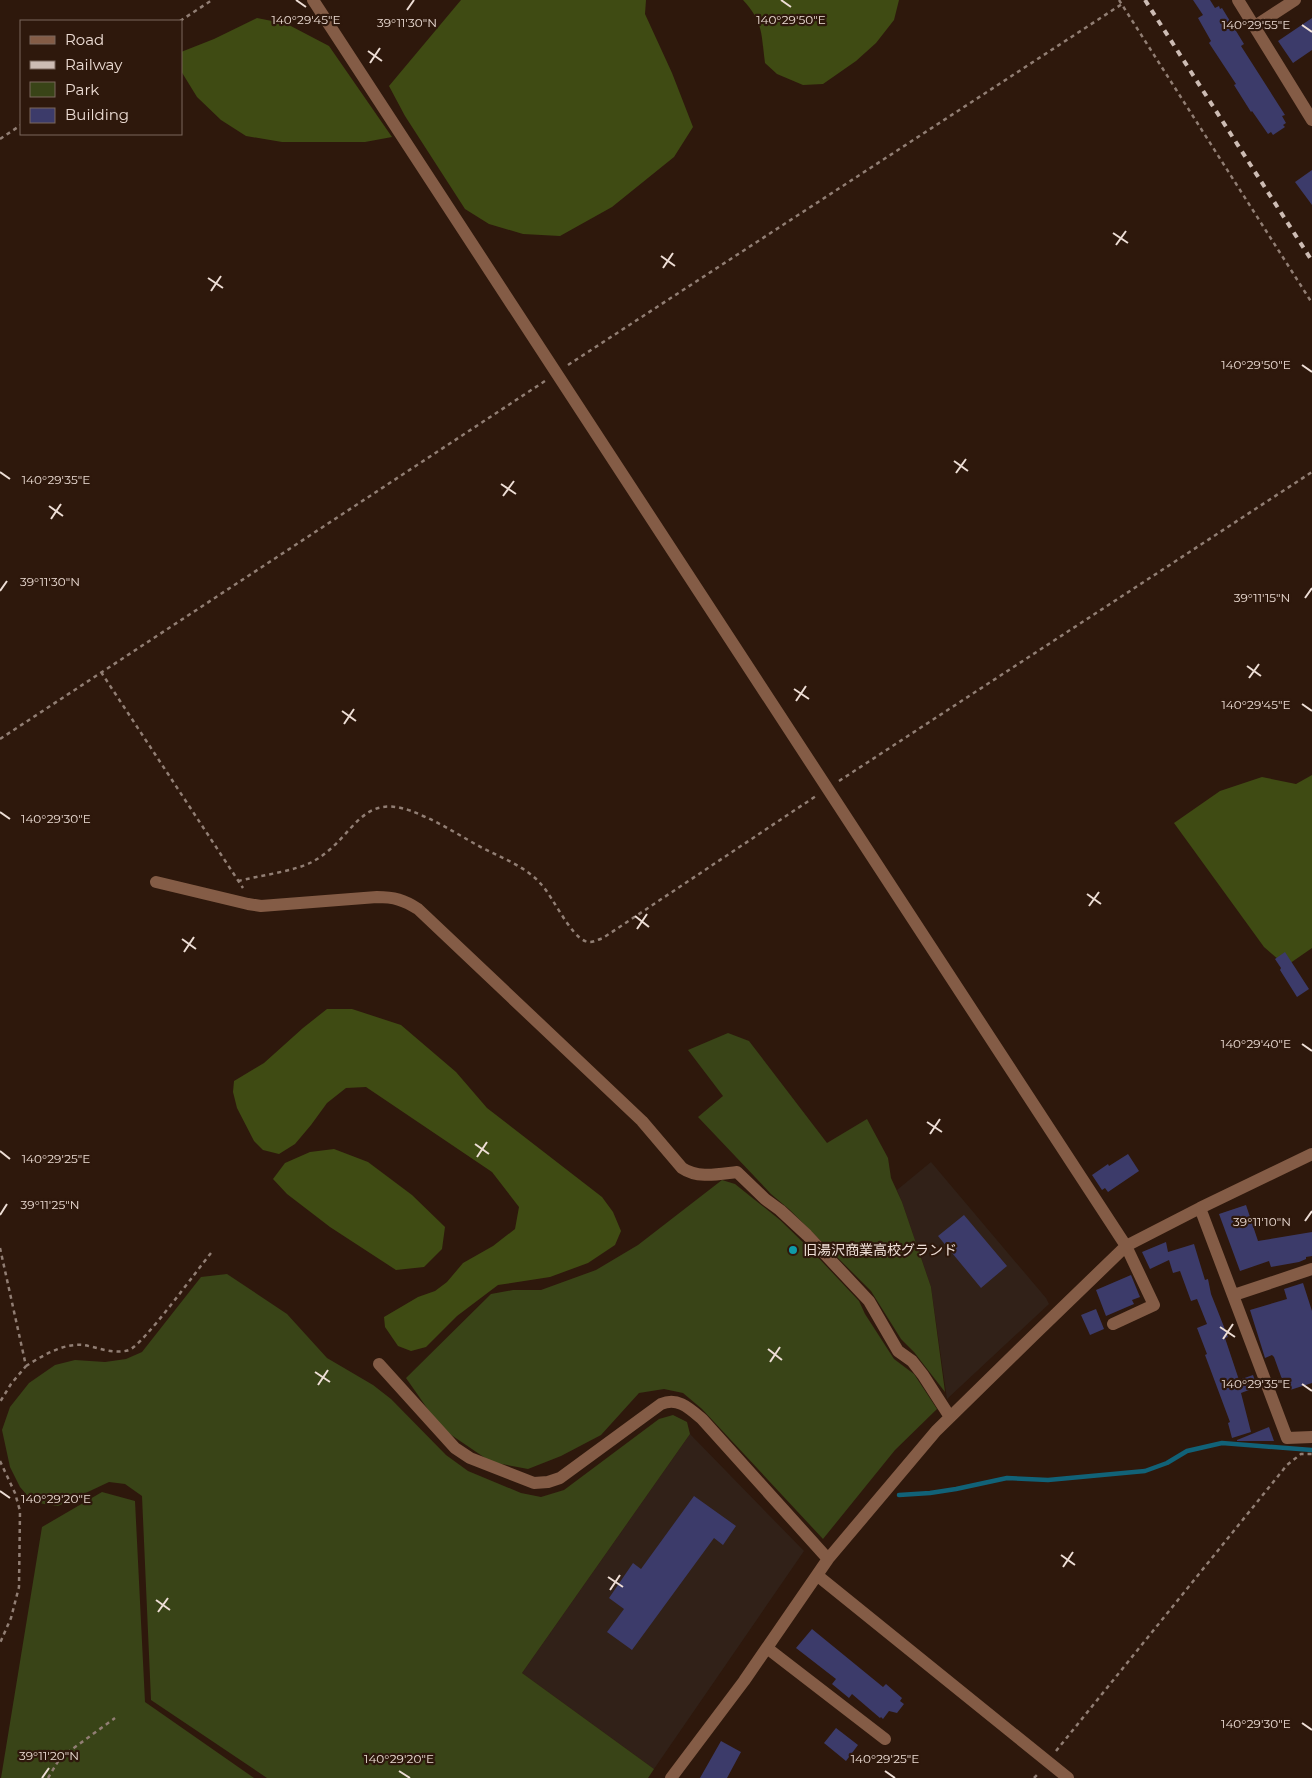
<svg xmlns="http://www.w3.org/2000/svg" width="1312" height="1778" viewBox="0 0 1312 1778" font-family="Montserrat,'Noto Sans JP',sans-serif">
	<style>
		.commercial { fill: #312118 }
		.green { fill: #394417 }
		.forest { fill: #3f4b13 }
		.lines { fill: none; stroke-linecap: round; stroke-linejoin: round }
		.stream { stroke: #116278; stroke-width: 4.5 }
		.building { fill: #3c3b6a }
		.path { stroke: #917e74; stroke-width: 2.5; stroke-dasharray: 4 4; stroke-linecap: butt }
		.minor { stroke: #845c46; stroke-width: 12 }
		.rail { stroke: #cdbcb4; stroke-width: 4; stroke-dasharray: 6 6; stroke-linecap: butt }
		.ticks { fill: none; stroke: #edddd5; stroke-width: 2 }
		.culture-dot { fill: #0f9aa8; stroke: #2e180c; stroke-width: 2 }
		.labels { text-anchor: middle; stroke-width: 4.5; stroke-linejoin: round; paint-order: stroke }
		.poi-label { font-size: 14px; fill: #edddd5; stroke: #2e180c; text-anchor: start }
		.ticks-label { font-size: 12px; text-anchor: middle; fill: #edddd5; stroke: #2e180c; stroke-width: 4.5; stroke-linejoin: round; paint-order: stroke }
	</style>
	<rect width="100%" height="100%" fill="#2e180c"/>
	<path class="commercial" d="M931,1162L1046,1298L1049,1304L947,1399L931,1287L902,1202L897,1190Z
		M690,1434L804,1551L654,1769L522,1673Z"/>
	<path class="green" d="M728,1033L749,1041L827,1143L867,1119L888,1158L891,1178L902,1202L931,1287L945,1392L914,1352L901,1339L871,1291L790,1210L771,1194L698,1117L723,1096L688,1050Z
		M722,1180L735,1184L780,1220L813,1252L859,1301L865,1314L894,1359L914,1374L937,1409L895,1450L823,1539L702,1409L683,1393L664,1389L639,1393L601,1435L561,1456L528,1469L491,1462L441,1428L406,1378L491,1294L513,1290H541L596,1270L638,1245Z
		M227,1274L287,1314L327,1358L373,1385L391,1399L446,1455L468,1471L521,1493L541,1497L564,1490L659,1419L673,1415L687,1422L690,1434L522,1673L654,1769L648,1778H267L151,1700L142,1496L125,1484L109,1482L58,1506L44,1504L32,1501L20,1487L10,1467L2,1430L10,1407L29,1383L55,1365L75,1360L105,1362L126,1359L142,1352L201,1277Z
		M102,1492L135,1501L145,1702L254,1778H1L42,1527Z"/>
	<path class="forest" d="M461,0H646L645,14L672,73L693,127L674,157L612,207L560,236L523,234L489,224L465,209L405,116L389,86Z
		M743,0H899L894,20L876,43L856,61L823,84L803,85L777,74L765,63C761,34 764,23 743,0Z
		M257,18L287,24L329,46L392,137L365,142H282L246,136L221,120L197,97L181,71V52L214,39Z
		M1312,775V948L1286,966L1264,947L1174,823L1220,791L1262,777L1296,784Z
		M327,1009H352L401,1025L456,1072L487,1108L602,1197L613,1212L621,1231L615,1245L588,1263L550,1277L498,1285L457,1316L426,1347L411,1351L398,1346L385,1327L384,1317L418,1297L435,1291L447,1282L463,1263L493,1246L515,1229L519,1207L492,1172L366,1087L346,1088L327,1103L311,1125L295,1144L279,1154L263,1150L254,1141L237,1108L233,1092L234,1081L264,1063L303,1028Z
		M334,1149L368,1162L412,1195L445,1227L442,1249L424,1267L396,1270L330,1227L287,1194L273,1179L285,1163L310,1152Z"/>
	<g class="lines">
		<path class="stream" d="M899,1495L930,1493L956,1489L1007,1478L1048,1480L1145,1471L1167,1463L1187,1451L1222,1443L1312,1450"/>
	</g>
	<path class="building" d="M1193,0H1210L1215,8L1219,6L1220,9L1222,8L1244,44L1241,46L1285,115L1282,116L1286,123L1283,125L1285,127L1273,135L1271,132L1268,134L1252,111L1251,112L1234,85L1236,84L1209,43L1211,41L1198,18L1203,15Z
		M1312,18V50L1293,63L1278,41Z
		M1312,170V205L1295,182Z
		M1285,952L1309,989L1297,997L1280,970L1281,968L1275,959Z
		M1128,1154L1139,1171L1108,1192L1105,1188L1102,1190L1092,1175L1108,1164L1109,1166Z
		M1246,1205L1258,1241L1312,1232V1256L1306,1257V1259L1299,1262L1271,1267L1269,1261L1240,1271L1219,1214Z
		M964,1215L1007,1266L981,1288L938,1236Z
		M1166,1242L1168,1252L1194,1244L1205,1280L1208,1279L1211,1294L1228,1337L1225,1338L1239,1380L1253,1375L1257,1387L1241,1393L1251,1432L1232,1438L1228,1423L1230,1422L1205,1355L1207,1354L1197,1328L1207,1324L1197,1299L1191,1301L1180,1271L1173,1273L1169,1260L1150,1269L1142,1252Z
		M1131,1275L1140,1297L1132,1300L1134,1304L1106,1316L1096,1290Z
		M1303,1283L1312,1311V1383L1290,1390L1287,1381L1283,1382L1274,1357L1272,1355L1265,1358L1250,1310L1287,1299L1284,1289Z
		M1096,1309L1104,1329L1090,1335L1081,1315Z
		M1269,1427L1274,1441H1237V1440Z
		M694,1496L736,1526L723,1545L714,1538L632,1650L607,1632L624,1609L609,1598L633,1563L641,1569Z
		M812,1629L883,1687L886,1684L902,1698L900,1701L904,1704L897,1713L889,1711L883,1719L881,1717L880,1718L852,1694L849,1698L832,1684L836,1679L796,1648Z
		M836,1728L858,1745L846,1761L824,1743Z
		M721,1741L741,1752L727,1778H700Z"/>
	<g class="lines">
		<path class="path" d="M1119,0L1312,303
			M180,21L212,0
			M0,139L21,125
			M568,365L1122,4
			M101,672L243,888
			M0,739L545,381
			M839,781L1312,472
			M238,881C258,876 295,871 312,862C357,838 359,785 423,816C442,824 459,835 477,845C499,857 524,865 541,884C553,897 570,935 585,941C591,944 597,940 603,938L816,796
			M0,1248L26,1366L11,1384L0,1402
			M26,1366C42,1356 63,1343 83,1345C97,1347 114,1355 129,1350C144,1344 197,1270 211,1253
			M0,1461L15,1493L20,1511L19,1587L11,1618L0,1643
			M1056,1751L1287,1465L1301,1454H1312
			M48,1778L60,1758L115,1718
			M1034,1778L1039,1773"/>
		<path class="minor" d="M313,0L1126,1246L1154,1305L1113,1324
			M1238,0L1312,120
			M1255,26L1295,0
			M156,882L248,904L261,906L377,897C394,897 404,900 418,909L642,1121L682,1168C698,1179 719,1174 737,1172L765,1199L780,1210L807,1235L869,1301L898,1351L912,1361L923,1375L950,1417
			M1200,1208L1287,1438L1312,1437
			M1234,1295L1312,1269
			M379,1364L455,1448L470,1458L534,1483L548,1482L560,1478L661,1404C678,1397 689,1408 702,1419L828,1559
			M818,1576L1068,1778
			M767,1648L885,1739
			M671,1778L744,1681L828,1559L936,1431L1033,1336L1126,1246L1200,1208L1312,1154"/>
		<path class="rail" d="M1145,0L1312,261"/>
	</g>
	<path class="ticks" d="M296,0L306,7M781,0L791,7M407,10L414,0M1302,25L1312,32M368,51L382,61M370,63L380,48M1113,233L1128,243M1116,245L1126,231M661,256L675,266M663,268L673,253M208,278L223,288M211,291L221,276M1302,365L1312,372M954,461L968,471M0,472L10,479M956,473L966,459M501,484L516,494M503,496L514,481M49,506L63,516M51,519L61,504M0,591L7,581M1305,598L1312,588M1247,666L1261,676M1249,678L1259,664M794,689L809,699M796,701L806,686M1302,704L1312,711M342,711L356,721M344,724L354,709M0,812L10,819M1087,894L1101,904M1089,906L1099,892M635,916L649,927M637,929L647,914M182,939L196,949M184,952L194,937M1302,1044L1312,1051M927,1122L942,1132M930,1134L940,1119M475,1144L489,1154M0,1151L10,1159M477,1157L487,1142M0,1215L7,1204M1305,1221L1312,1211M1220,1327L1235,1337M1223,1339L1233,1324M768,1349L782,1360M770,1362L780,1347M315,1372L330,1382M1302,1384L1312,1391M318,1385L328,1370M0,1491L10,1498M1061,1555L1075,1565M1063,1567L1073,1552M608,1577L623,1587M610,1590L620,1575M156,1600L170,1610M158,1612L168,1598M1302,1723L1312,1730M399,1771L410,1778M885,1771L895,1778M42,1778L49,1768"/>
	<circle class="culture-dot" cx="793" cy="1250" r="5"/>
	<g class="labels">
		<g class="poi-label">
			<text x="803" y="1255">旧湯沢商業高校グランド</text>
		</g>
	</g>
	<g class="ticks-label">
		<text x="306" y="24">140°29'45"E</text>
		<text x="791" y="24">140°29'50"E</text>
		<text x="407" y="27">39°11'30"N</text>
		<text x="1256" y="29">140°29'55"E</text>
		<text x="1256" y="369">140°29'50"E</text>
		<text x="56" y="484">140°29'35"E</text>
		<text x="50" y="586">39°11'30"N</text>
		<text x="1262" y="602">39°11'15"N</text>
		<text x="1256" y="709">140°29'45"E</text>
		<text x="56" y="823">140°29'30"E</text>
		<text x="1256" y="1048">140°29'40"E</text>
		<text x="56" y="1163">140°29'25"E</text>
		<text x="50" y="1209">39°11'25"N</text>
		<text x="1262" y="1226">39°11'10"N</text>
		<text x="1256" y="1388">140°29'35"E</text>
		<text x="56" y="1503">140°29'20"E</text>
		<text x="1256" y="1728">140°29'30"E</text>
		<text x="49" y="1760">39°11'20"N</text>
		<text x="399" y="1763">140°29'20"E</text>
		<text x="885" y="1763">140°29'25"E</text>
	</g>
	<rect x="20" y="20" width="162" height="115" fill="#2e180c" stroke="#7a675c"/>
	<rect x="30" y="36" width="25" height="8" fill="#845c46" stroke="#7a675c"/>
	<text x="65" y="45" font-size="15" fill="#edddd5">Road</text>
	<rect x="30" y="61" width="25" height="8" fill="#cdbcb4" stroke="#7a675c"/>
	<text x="65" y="70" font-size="15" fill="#edddd5">Railway</text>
	<rect x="30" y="82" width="25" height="15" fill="#394417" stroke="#7a675c"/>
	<text x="65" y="95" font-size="15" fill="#edddd5">Park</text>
	<rect x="30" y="108" width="25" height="15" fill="#3c3b6a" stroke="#7a675c"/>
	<text x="65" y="120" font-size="15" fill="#edddd5">Building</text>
</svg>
